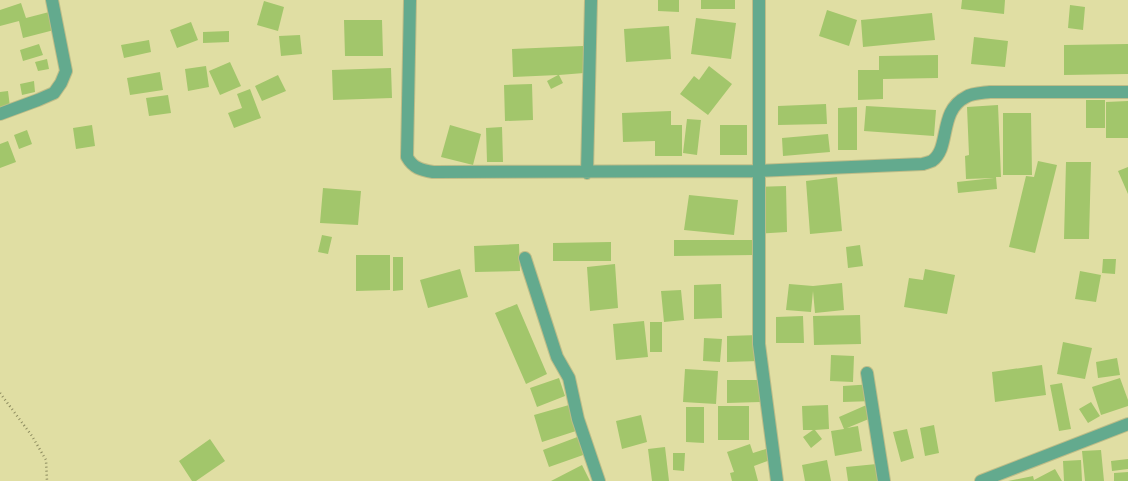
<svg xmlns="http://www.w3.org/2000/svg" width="1128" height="481" viewBox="0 0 1128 481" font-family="Helvetica,sans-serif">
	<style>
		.building { fill: #a2c66b }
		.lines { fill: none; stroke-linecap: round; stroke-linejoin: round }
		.minor-casing { stroke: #bebd88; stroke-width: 14 }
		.path { stroke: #8c8b5f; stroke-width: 2.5; stroke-dasharray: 1 3; stroke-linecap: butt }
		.minor { stroke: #63aa8e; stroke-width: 12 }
	</style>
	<rect width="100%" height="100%" fill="#e0dea3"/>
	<path class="building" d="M658,0H679V12L658,11Z
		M701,0H735V9H701Z
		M962,0H1005L1004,14L961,9Z
		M264,1L284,7L278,31L257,25Z
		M21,3L26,18L53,11L58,29L23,38L19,21L0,26V10Z
		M1070,5L1085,7L1083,30L1068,28Z
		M827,10L857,20L849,46L819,36Z
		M932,13L935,40L863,47L861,20Z
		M696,18L736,23L731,59L691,54Z
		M344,20H382L383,56H345Z
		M191,22L198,40L177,48L170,30Z
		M669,26L671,59L626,62L624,29Z
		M229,31V42L203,43V32Z
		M300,35L302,54L281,56L279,36Z
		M974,37L1008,41L1005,67L971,64Z
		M149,40L151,52L124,58L121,45Z
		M39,44L43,55L23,61L20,50Z
		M1128,44V74L1064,75V45Z
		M583,46L584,73L559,75L563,83L551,89L547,81L558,75L513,77L512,49Z
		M938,55V78L883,79V99L858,100V70H879V56Z
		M47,59L49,69L38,71L35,62Z
		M230,62L241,86L220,95L209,71Z
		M206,66L209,87L188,91L185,69Z
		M709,66L732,84L708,115L680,94L694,76L699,80Z
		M391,68L392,98L333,100L332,70Z
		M160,72L163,90L130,95L127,78Z
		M278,75L286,91L262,101L255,86Z
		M34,81L35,92L22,95L20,84Z
		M532,84L533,120L505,121L504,85Z
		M250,89L261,118L234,128L228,113L242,108L237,94Z
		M8,91L10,107L0,108V92Z
		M168,95L171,113L149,116L146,98Z
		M1086,100H1105V128H1086Z
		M1128,101V138H1106V102Z
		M826,104L827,124L778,125V106Z
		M998,105L1001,177H996L997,189L958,193L957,182L994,178L966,179L965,156L969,155L967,107Z
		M866,106L936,110L934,136L864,131Z
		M857,107V150H838V108Z
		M671,111V125H682V156H655V141L623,142L622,113Z
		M1003,113H1031L1032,175H1003Z
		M687,119L701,120L697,155L683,153Z
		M92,125L95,146L76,149L73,128Z
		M450,125L481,134L473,165L441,157Z
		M720,125H747V155H720Z
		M502,127L503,162H487L486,128Z
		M27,130L32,144L19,149L14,135Z
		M828,134L830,152L783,156L782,138Z
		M8,141L16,162L0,168V144Z
		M1038,161L1057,165L1035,253L1009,247L1026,176L1034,177Z
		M1066,162H1091L1089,239H1064Z
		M1128,167V194L1118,171Z
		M837,177L842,231L810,234L806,181Z
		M786,186L787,232L756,234L755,187Z
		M323,188L361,191L358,225L320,223Z
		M689,195L738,200L734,235L684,230Z
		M322,235L332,237L328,254L318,252Z
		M674,240H755V255L674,256Z
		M611,242V261H553V243Z
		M519,244L520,271L475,272L474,246Z
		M860,245L863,266L848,268L846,247Z
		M356,255H390V290L356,291Z
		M393,257H403V290L393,291Z
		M1103,259H1116L1115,274L1102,273Z
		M615,264L618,308L590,311L587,267Z
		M460,269L468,297L428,308L420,280Z
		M925,269L955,275L947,314L904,307L909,278L923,280Z
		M1080,271L1101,275L1096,302L1075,299Z
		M842,283L844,310L815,313L813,291L811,312L786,310L789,284L813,286Z
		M721,284L722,318L694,319V285Z
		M681,290L684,320L664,322L661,291Z
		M517,304L547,374L526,384L495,313Z
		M860,315L861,344L814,345L813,316Z
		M803,316L804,343H776V317Z
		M644,321L648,357L616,360L613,324Z
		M650,322H662V352H650Z
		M759,335V361L727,362V336Z
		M704,338L722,339L720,362L703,361Z
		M1063,342L1092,348L1085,379L1057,374Z
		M831,355L854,356L853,382L830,381Z
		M1117,358L1120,375L1098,378L1096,362Z
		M1042,365L1046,395L995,402L992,372Z
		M685,369L718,371L716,404L683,402Z
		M559,378L565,396L537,407L530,388Z
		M1120,378L1128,400V406L1101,415L1092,387Z
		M727,380H760V402L727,403Z
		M1062,383L1071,429L1059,431L1050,385Z
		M874,384V401L843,402V386Z
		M1091,402L1100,416L1088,423L1079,409Z
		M871,403L876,416L847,428L858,426L862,451L835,456L831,431L844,429L839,417Z
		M569,405L576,431L542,442L534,415Z
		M828,405L829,429L815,430L822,439L811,448L803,437L813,430H803L802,406Z
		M718,406H749V440H718Z
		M686,407H704V443L686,442Z
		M641,415L647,442L622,449L616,421Z
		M934,425L939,453L925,456L920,428Z
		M907,429L914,458L901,462L893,432Z
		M580,436L586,454L549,467L543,450Z
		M210,439L225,461L196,481H192L179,461Z
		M750,444L753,453L769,448L773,459L754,466L758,481H732L730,473L734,472L727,452Z
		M665,447L669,481H652L648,449Z
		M1101,450L1104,481H1085L1082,451Z
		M673,453H685L684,471L673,470Z
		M1128,459V469L1112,471L1111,461Z
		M827,460L831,481H805L802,465Z
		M1081,460L1082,481H1064L1063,461Z
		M887,463L888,481H848L846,467Z
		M582,465L590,481H551Z
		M1055,469L1062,481H1008L1033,476L1034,480Z
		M1128,472V481H1114V473Z"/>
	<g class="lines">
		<defs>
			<path id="minor" d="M410,0L407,157C413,168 421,170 433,172L758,171L923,164C926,163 930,162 932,161C951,148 938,111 966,97C972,93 982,93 990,92H1128
				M759,0V344L777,481
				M0,114L38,100L54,93L61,83L66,71L52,0
				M587,173L591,0
				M525,258L557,357L569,378L578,419L599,481
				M867,373L884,481
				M981,481L1128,424"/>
		</defs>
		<use href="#minor" class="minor-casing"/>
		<path class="path" d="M0,393L32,436L46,460L47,481"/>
		<use href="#minor" class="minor"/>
	</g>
</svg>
